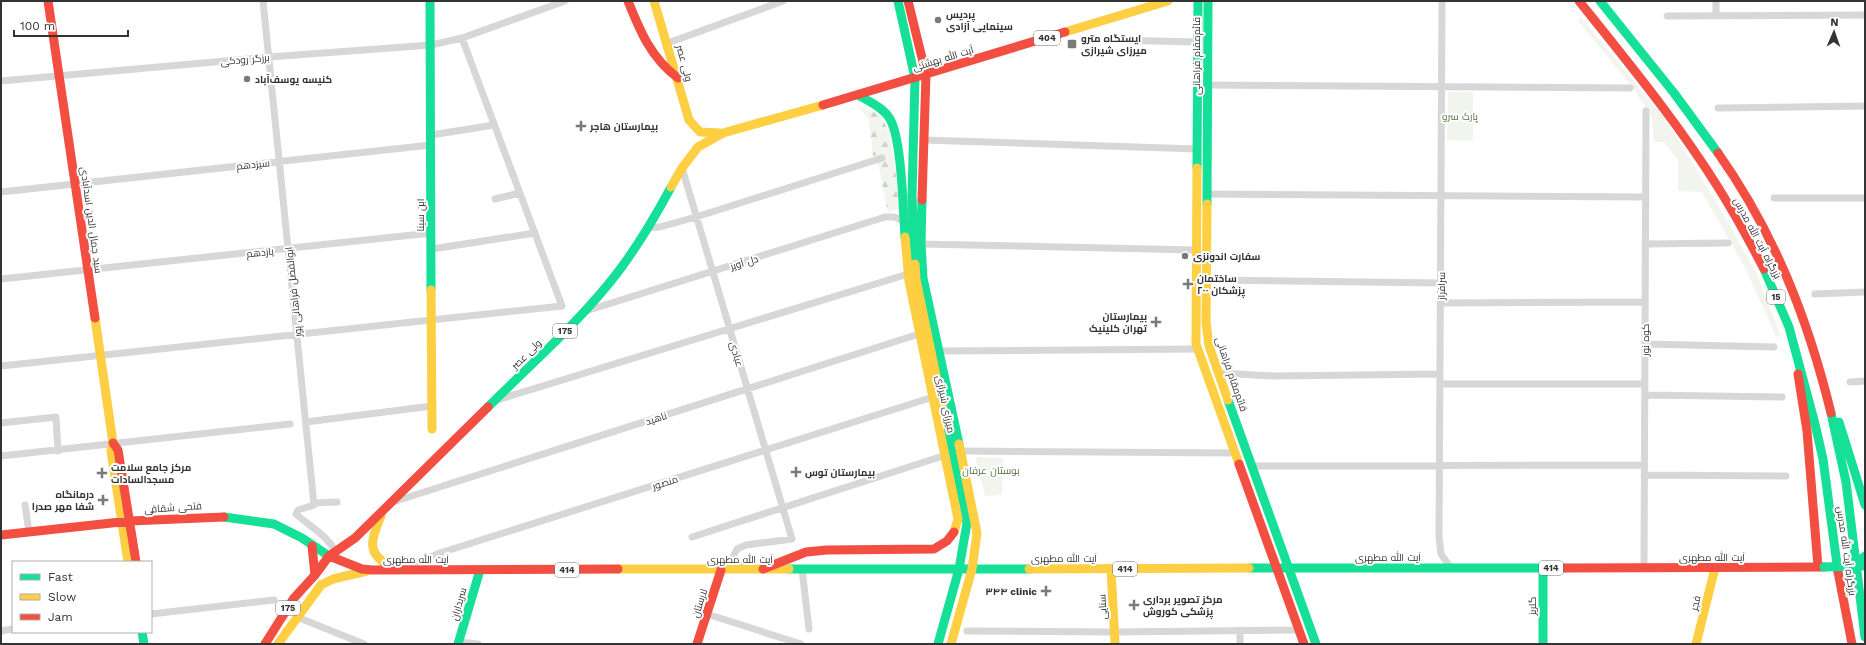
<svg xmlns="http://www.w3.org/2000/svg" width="1866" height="645" viewBox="0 0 1866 645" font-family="'Work Sans',Cairo,sans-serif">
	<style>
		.forest { fill: url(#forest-firs) }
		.green { fill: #f1f5ed }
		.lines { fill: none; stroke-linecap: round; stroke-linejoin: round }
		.street { stroke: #d7d7d7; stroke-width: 7 }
		.fast { stroke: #16e098; stroke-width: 9 }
		.slow { stroke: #ffcf43; stroke-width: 9 }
		.jam { stroke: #f24e42; stroke-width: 9 }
		.fast-bridge { stroke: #16e098; stroke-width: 9 }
		.poi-dot { fill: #7a7a7a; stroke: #fff; stroke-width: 1.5 }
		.labels { text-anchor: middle; stroke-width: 4; stroke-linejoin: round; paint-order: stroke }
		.shield { fill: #fff; stroke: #707070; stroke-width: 1 }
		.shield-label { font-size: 9px; font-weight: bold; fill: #333 }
		.poi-label { font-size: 10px; font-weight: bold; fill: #333; stroke: #fff; text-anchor: start }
		.street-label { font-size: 10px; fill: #333; stroke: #fff }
		.park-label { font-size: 10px; fill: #56703f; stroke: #fff }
	</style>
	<defs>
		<pattern id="forest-firs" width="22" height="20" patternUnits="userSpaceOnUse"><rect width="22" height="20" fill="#f1f5ed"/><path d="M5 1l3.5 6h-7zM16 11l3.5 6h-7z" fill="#cfd2cc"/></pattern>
	</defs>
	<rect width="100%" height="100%" fill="#fff"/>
	<path class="forest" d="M859,107C866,108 876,112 881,117C894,133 897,188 899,209L888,212L878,163L882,155L873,156L869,120Z"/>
	<path class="green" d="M1580,16L1666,120L1718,205L1757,274L1781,336L1776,337L1746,269L1702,192L1678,191V160L1664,142H1654L1652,117L1630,84L1579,22Z
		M1448,92H1473V141L1447,140Z
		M975,457L1003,458L1002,495L985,496Z"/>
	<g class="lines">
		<path class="street" d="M263,1L314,505L298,510L296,514C310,527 326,534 336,552
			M1442,1L1439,537L1441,554L1451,568
			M1716,1V16
			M1667,16L1865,15
			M1112,40L1198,42
			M668,43L783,1
			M1,81L269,57L431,45L462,38L565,1
			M1207,85L1630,88
			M1718,108L1865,106
			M431,135L494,125
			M923,140L1197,149
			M682,168L792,539L746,545L737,549L734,555V561L745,568
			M1,192L431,145
			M1207,194L1645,197
			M1774,198H1865
			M495,199L520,193
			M648,228L660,227L696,217L882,158
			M921,244L1196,250
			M1645,244L1728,243
			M432,249L535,233
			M1,279L431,233
			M1206,280L1441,283
			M1815,294L1865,292
			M1441,303L1645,302
			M586,311L885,217H894L904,221
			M1645,344L1774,347
			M939,351L1197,349
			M1,366L562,306L462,38
			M1219,373L1273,376L1440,374
			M1850,382L1865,381
			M1440,384H1645
			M1645,395L1782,397
			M497,400L908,274
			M306,422L432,406
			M1,423L56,417L58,451
			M961,451L1236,453
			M1,456L290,424
			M1253,466L1644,465
			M1644,475L1786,476
			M396,501L919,334
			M314,503L337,502
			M25,505L29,532
			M692,537L946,455
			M403,568L440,553L933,397
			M1644,568L1646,111
			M802,569L809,629
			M151,614L274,600
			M707,614L801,644
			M297,617L364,644
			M1,631L13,629
			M967,631L1114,632L1299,630
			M459,642L478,644
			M1240,644V630"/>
		<path class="fast" d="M430,1L431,290
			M898,1L915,78L912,196L915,264
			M1600,1L1674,93L1718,153
			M858,95C868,101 884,108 890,119C902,140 903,210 905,237
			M1197,168L1198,1
			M922,200L921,244L923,278L959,444
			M1207,204L1208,1
			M1764,269L1789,327L1815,424L1823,459L1838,572
			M1228,400L1316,644
			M488,407C533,362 583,319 621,268C640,242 656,215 671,187
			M1831,413L1846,482L1865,637
			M1839,422L1865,505
			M224,517L274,524L302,538L329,556
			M1861,559L1865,556
			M1249,568H1564
			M1543,568V644
			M789,569H1029
			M142,632L144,644
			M458,644L480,570
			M938,644L959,569L967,523L946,424"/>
		<path class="slow" d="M654,1L689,120L700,132L720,133
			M1065,32L1168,1
			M1197,168L1196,344L1239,464
			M671,187L682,168L698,147L723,133L823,105
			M1207,204L1206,322L1209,346L1228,400
			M905,237L909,281L958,519L954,532
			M915,264L916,280L946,424
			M431,290L432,429
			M95,318L113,443L111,451L128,562
			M381,516C370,543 366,554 394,569
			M618,569H789
			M1029,569L1249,568
			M1111,569L1115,644
			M278,644L321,585L333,579L367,571
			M951,644L972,569L977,533L959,444
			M1696,644L1715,568"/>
		<path class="jam" d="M48,1L95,318
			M628,1C640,31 651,58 678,78
			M908,1L926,74L922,200
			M1579,1C1632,67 1687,134 1730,207C1742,227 1753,248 1764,269
			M823,105L1065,32
			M1718,153C1774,232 1808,319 1831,413
			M1798,374L1807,431L1818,567
			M113,443L118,450L136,562
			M1239,464L1304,644
			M1,535L130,521L224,517
			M312,546L315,575
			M329,556L362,569L373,570L618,569
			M1564,568L1824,567
			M763,569L806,552L827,550L934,549L947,541L954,532
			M1838,572L1852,644
			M265,644L294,598L315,575L329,556L355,538L488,407
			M697,644L721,570"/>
		<path class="fast-bridge" d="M1824,567L1863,566"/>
	</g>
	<g class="poi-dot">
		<circle cx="938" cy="20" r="4"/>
		<rect x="1067" y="39" width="10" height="10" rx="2"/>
		<circle cx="247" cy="79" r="4"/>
		<path d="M579 120h4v4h4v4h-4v4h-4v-4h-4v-4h4z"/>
		<circle cx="1185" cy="256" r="4"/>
		<path d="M1186 278h4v4h4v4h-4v4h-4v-4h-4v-4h4z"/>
		<path d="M1154 316h4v4h4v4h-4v4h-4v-4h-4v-4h4z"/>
		<path d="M794 466h4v4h4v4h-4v4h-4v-4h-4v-4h4z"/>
		<path d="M100 467h4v4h4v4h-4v4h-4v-4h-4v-4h4z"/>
		<path d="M101 494h4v4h4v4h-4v4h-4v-4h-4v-4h4z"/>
		<path d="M1044 585h4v4h4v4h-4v4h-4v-4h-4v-4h4z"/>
		<path d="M1132 599h4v4h4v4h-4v4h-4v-4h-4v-4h4z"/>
	</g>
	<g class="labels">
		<g class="shield">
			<rect x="1034" y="31" width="26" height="14" rx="3"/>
			<rect x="1767" y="290" width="18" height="14" rx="3"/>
			<rect x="553" y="324" width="24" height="14" rx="3"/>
			<rect x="1539" y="561" width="24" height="14" rx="3"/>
			<rect x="1113" y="562" width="24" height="14" rx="3"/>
			<rect x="555" y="563" width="24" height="14" rx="3"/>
			<rect x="276" y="601" width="24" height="14" rx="3"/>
		</g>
		<g class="shield-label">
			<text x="1047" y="41">404</text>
			<text x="1776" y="300">15</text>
			<text x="565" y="334">175</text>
			<text x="1551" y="571">414</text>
			<text x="1125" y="572">414</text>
			<text x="567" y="573">414</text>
			<text x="288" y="611">175</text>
		</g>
		<g class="poi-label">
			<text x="946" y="18">پردیس<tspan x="946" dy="12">سینمایی آزادی</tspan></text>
			<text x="1081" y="42">ایستگاه مترو<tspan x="1081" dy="12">میرزای شیرازی</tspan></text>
			<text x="255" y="83">کنیسه یوسف‌آباد</text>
			<text x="590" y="130">بیمارستان هاجر</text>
			<text x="1193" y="260">سفارت اندونزی</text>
			<text x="1197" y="282">ساختمان<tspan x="1197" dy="12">پزشکان ۲۰۰</tspan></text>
			<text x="1147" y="320" text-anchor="end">بیمارستان<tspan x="1147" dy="12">تهران کلینیک</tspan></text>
			<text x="111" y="471">مرکز جامع سلامت<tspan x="111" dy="12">مسجدالسادات</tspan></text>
			<text x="805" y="476">بیمارستان توس</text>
			<text x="94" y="498" text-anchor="end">درمانگاه<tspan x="94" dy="12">شفا مهر صدرا</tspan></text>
			<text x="1037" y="595" text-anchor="end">۳۴۴ clinic</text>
			<text x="1143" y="603">مرکز تصویر برداری<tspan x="1143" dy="12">پزشکی کوروش</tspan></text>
		</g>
		<g class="street-label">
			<text transform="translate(1196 56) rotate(-90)" y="4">قائم‌مقام فراهانی</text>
			<text transform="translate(943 58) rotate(-17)" y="4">آیت الله بهشتی</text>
			<text transform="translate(245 59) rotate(-5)" y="4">برزگر رودکی</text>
			<text transform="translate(685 63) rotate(75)" y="4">ولی عصر</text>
			<text transform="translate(253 164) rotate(-6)" y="4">سیزدهم</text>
			<text transform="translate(420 215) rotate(-90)" y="4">ابن سینا</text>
			<text transform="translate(92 220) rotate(82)" y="4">سید جمال الدین اسدآبادی</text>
			<text transform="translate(1758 238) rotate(62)" y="4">بزرگراه آیت الله مدرس</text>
			<text transform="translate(260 252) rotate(-6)" y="4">یازدهم</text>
			<text transform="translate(744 262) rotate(-17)" y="4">دل آویز</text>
			<text transform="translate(1441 286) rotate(-90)" y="4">سرافراز</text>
			<text transform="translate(293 292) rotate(-96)" y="4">ابوالفضل فراهانی پور</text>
			<text transform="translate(1645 340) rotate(-90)" y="4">کوه نور</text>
			<text transform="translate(526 354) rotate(-45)" y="4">ولی عصر</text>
			<text transform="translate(737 354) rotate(74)" y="4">عبادی</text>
			<text transform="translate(1232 374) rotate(71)" y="4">قائم‌مقام فراهانی</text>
			<text transform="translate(946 404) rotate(78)" y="4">میرزای شیرازی</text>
			<text transform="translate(656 418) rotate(-18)" y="4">ناهید</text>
			<text transform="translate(665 482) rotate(-17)" y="4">منصور</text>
			<text transform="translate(173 507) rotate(-4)" y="4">فتحی شقاقی</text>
			<text transform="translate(1847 551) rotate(82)" y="4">بزرگراه آیت الله مدرس</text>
			<text x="1388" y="561">آیت الله مطهری</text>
			<text x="1712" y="561">آیت الله مطهری</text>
			<text x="1064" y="562">آیت الله مطهری</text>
			<text x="416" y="563">آیت الله مطهری</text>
			<text x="740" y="563">آیت الله مطهری</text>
			<text transform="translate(699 603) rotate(-72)" y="4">لارستان</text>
			<text transform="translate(1695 603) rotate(-76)" y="4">فجر</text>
			<text transform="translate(458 604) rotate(-74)" y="4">سربداران</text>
			<text transform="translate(1532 606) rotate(-90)" y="4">گلریز</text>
			<text transform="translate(1102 607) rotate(-93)" y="4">سنایی</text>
		</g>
		<g class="park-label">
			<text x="1460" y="120">پارک سرو</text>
			<text x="991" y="474">بوستان عرفان</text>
		</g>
	</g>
	<rect width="1866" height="645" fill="none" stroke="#333333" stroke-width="4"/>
	<rect x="12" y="561" width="140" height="72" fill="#ffffff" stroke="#adadad"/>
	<rect x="20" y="574" width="20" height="6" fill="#16e098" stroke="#adadad"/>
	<text x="48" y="581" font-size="12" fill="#333333">Fast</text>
	<rect x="20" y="594" width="20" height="6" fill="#ffcf43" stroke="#adadad"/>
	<text x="48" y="601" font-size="12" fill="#333333">Slow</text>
	<rect x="20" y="614" width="20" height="6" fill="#f24e42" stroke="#adadad"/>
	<text x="48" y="621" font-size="12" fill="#333333">Jam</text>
	<g transform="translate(1834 32) rotate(2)" stroke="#ffffff" stroke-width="3" paint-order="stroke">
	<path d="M0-3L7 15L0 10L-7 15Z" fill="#333333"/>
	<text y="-6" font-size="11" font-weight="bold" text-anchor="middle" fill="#333333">N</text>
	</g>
	<path d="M14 30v6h114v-6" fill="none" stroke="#333333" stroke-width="2"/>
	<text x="20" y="30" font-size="12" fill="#333333" stroke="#ffffff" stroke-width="3" paint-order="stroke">100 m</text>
</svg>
